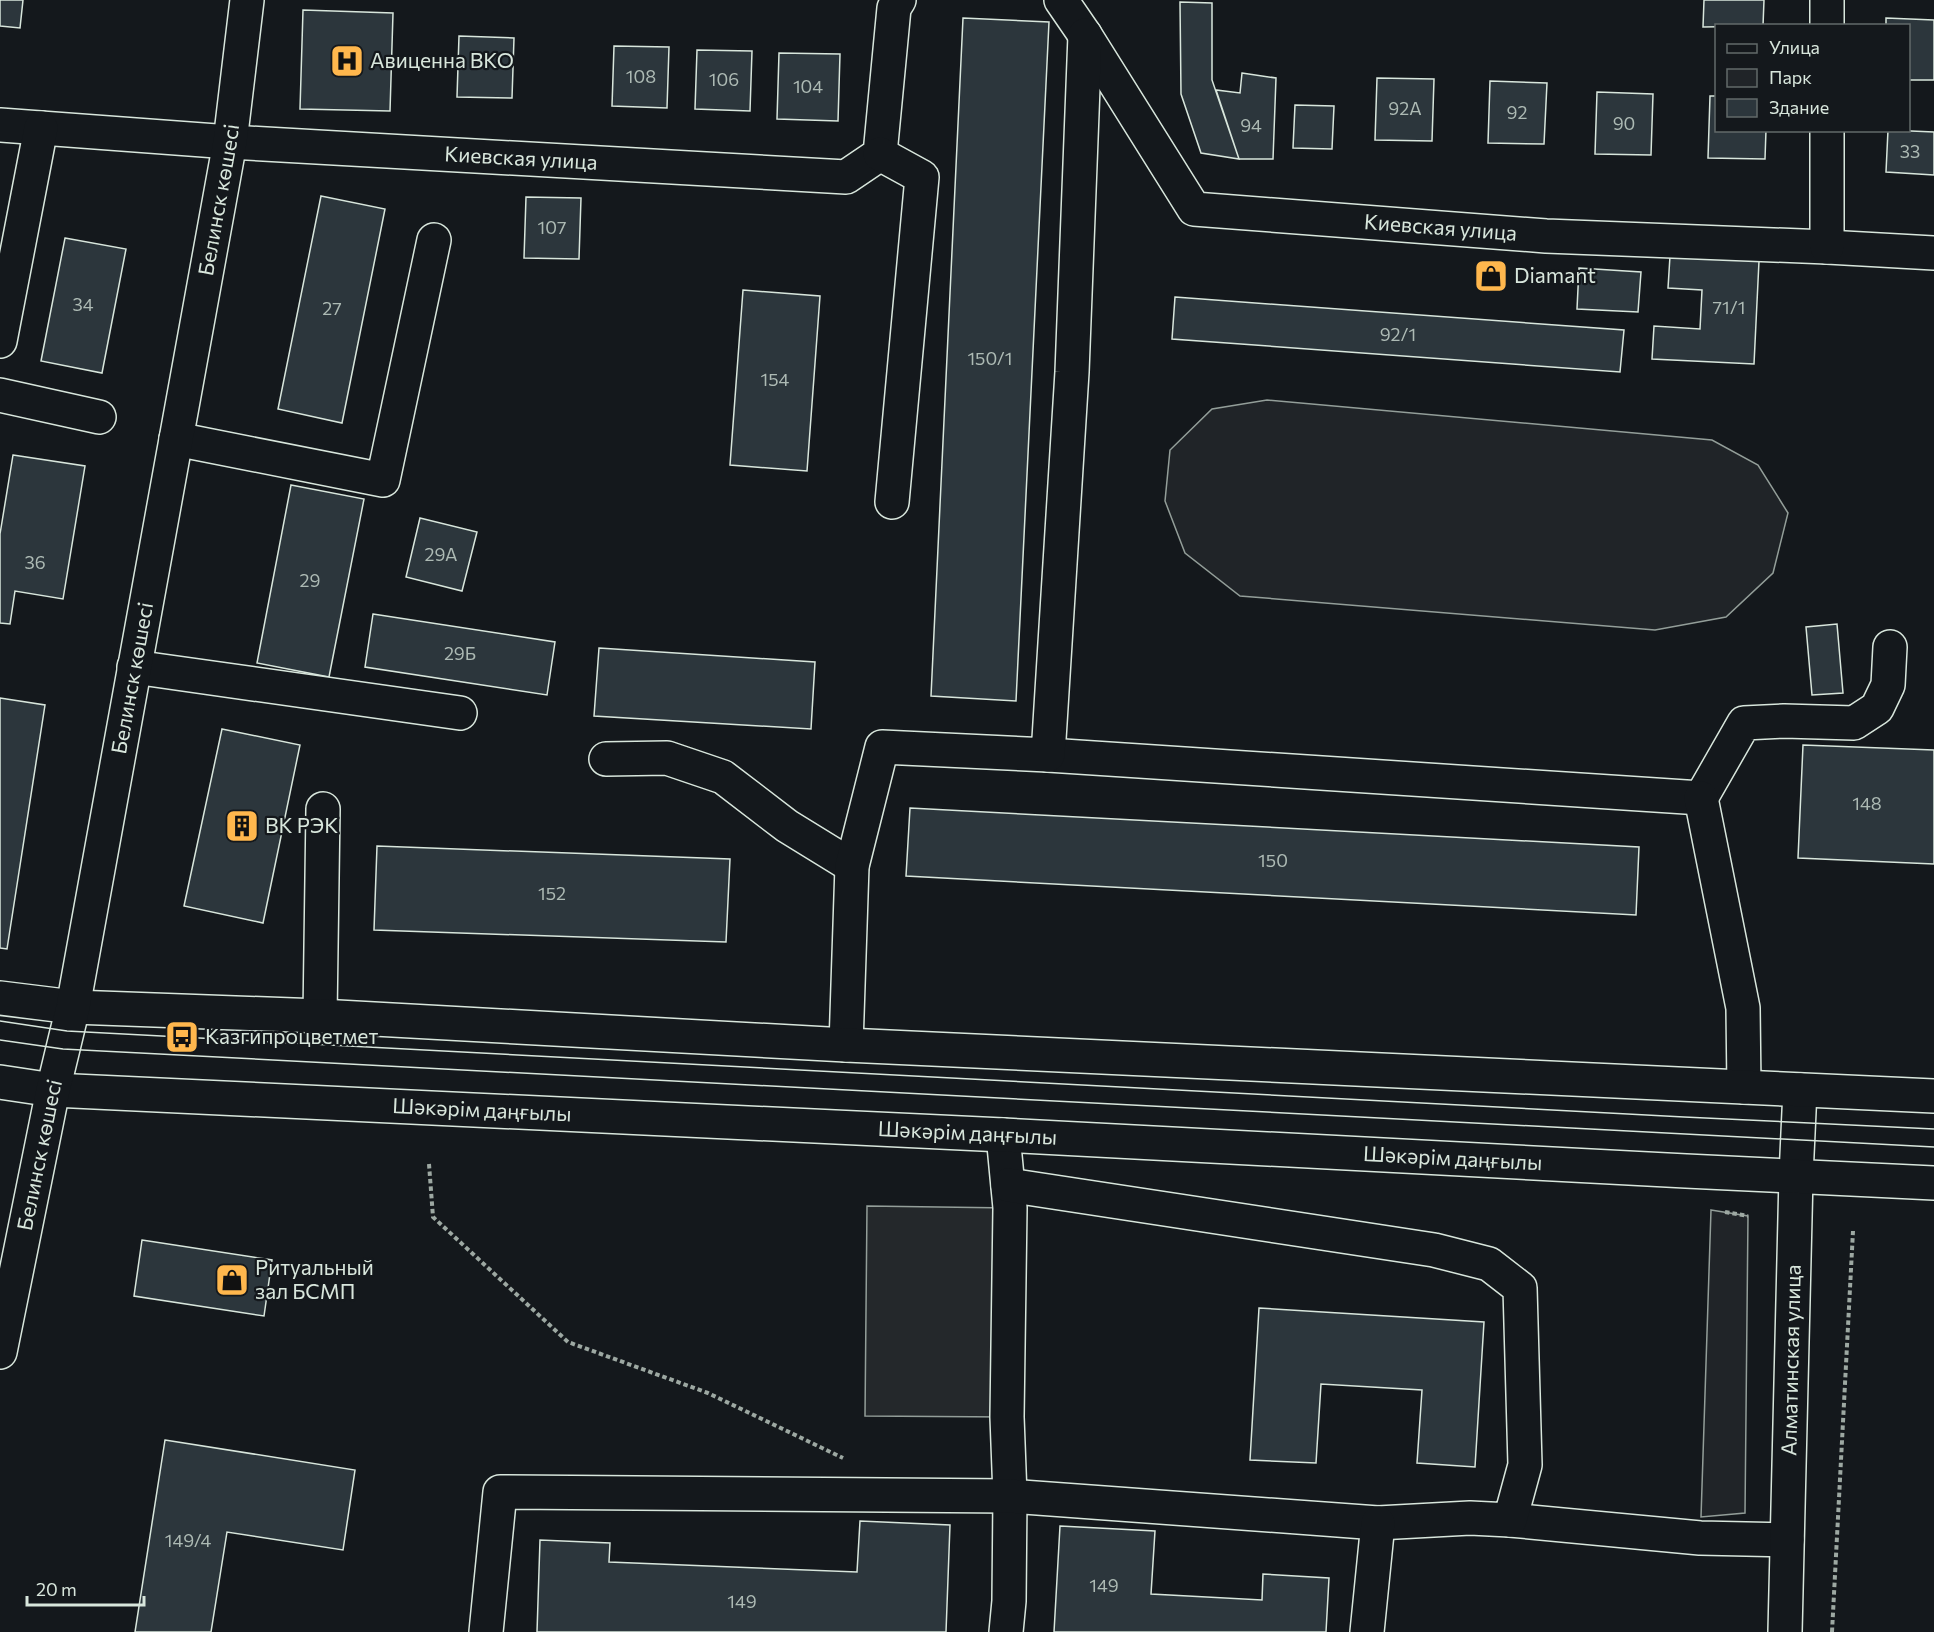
<svg xmlns="http://www.w3.org/2000/svg" width="1934" height="1632" viewBox="0 0 1934 1632" font-family="Commissioner,sans-serif">
	<style>
		.green { fill: #202428; stroke: #939e99; stroke-width: 1.5 }
		.parking { fill: #24282b; stroke: #939e99; stroke-width: 1.5 }
		.building { fill: #2c363c; stroke: #d8e6dc; stroke-width: 1.5 }
		.lines { fill: none; stroke-linecap: round; stroke-linejoin: round }
		.minor-casing { stroke: #d8e6dc; stroke-width: 36 }
		.major-casing { stroke: #d8e6dc; stroke-width: 36 }
		.path { stroke: #9da8a2; stroke-width: 4; stroke-dasharray: 4.5 3; stroke-linecap: butt }
		.minor { stroke: #14181c; stroke-width: 33 }
		.major { stroke: #14181c; stroke-width: 33 }
		.tram { stroke: #d8e6dc; stroke-width: 1.5 }
		.labels { text-anchor: middle; stroke-width: 4.5; stroke-linejoin: round; paint-order: stroke }
		.number-label { font-size: 18px; fill: #adbab4 }
		.poi-label { font-size: 21px; fill: #d8e6dc; stroke: #14181c; text-anchor: start }
		.street-label { font-size: 21px; fill: #d8e6dc; stroke: #14181c }
	</style>
	<rect width="100%" height="100%" fill="#14181c"/>
	<path class="green" d="M1267,400L1712,440L1758,465L1788,513L1773,573L1726,617L1655,630L1240,596L1185,553L1165,501L1170,450L1212,409Z
		M1711,1210L1748,1216L1745,1513L1701,1517Z"/>
	<path class="parking" d="M867,1206L1010,1208L1007,1417L865,1416Z"/>
	<path class="building" d="M0,0H23L20,28L0,26Z
		M1704,0H1764L1763,26L1703,27Z
		M1180,2L1212,3V80L1239,159L1201,153L1181,94Z
		M303,10L393,13L390,111L300,109Z
		M963,18L1049,22L1016,701L931,696Z
		M1886,18L1934,20V80H1908V26H1886Z
		M459,36L514,38L512,98L457,97Z
		M614,46L669,47L667,108L612,106Z
		M697,50L752,51L750,111L695,109Z
		M779,53L840,54L838,121L777,119Z
		M1242,73L1276,78L1273,159H1239L1216,90L1240,93Z
		M1377,78L1434,79L1432,141L1375,140Z
		M1490,81L1547,83L1544,144L1488,143Z
		M1597,92L1653,94L1651,155L1595,154Z
		M1710,96H1716V130H1766L1765,159L1708,158Z
		M1295,105L1334,106L1332,149L1293,148Z
		M1888,130L1934,132V175L1886,172Z
		M321,196L385,209L342,423L278,409Z
		M526,197L581,198L579,259L524,258Z
		M65,238L126,249L102,373L41,361Z
		M1670,256L1759,261L1754,364L1652,359L1654,326L1700,329L1702,290L1668,288Z
		M1579,268L1641,272L1638,312L1577,309Z
		M743,290L820,296L807,471L730,465Z
		M1175,297L1624,330L1620,372L1172,339Z
		M13,455L85,466L63,599L15,591L10,624L0,623V534Z
		M291,485L364,499L329,677L257,663Z
		M420,518L477,532L462,591L406,577Z
		M373,614L555,642L547,695L365,667Z
		M1837,624L1843,693L1812,695L1806,627Z
		M599,648L815,662L811,729L594,716Z
		M0,698L45,705L7,949L0,948Z
		M222,729L300,745L263,923L184,906Z
		M1803,745L1934,750V864L1798,858Z
		M910,808L1639,847L1636,915L906,876Z
		M377,846L730,859L726,942L374,930Z
		M142,1240L272,1260L264,1316L134,1296Z
		M1259,1308L1484,1322L1475,1467L1417,1463L1422,1390L1321,1384L1316,1463L1250,1460Z
		M165,1440L355,1470L343,1550L227,1532L211,1632H135Z
		M860,1521L950,1525L946,1632H537L540,1540L610,1543L609,1562L857,1572Z
		M1060,1526L1155,1531L1151,1594L1262,1600L1263,1574L1329,1578L1326,1632H1054Z"/>
	<g class="lines">
		<defs>
			<g id="minor">
				<path id="s1" d="M1061,0L1085,35L1194,209L1546,236L1827,247L1934,253"/>
				<path d="M1827,0V26"/>
				<path id="s2" d="M0,125L230,142L846,177L880,154L894,8L899,0"/>
				<path d="M1827,130V247"/>
				<path d="M880,154L922,177L892,502"/>
				<path d="M0,341L41,128"/>
				<path d="M0,395L99,417"/>
				<path d="M176,439L383,480L434,240"/>
				<path d="M134,667L460,713"/>
				<path d="M1048,755L1701,798L1744,723L1784,721L1854,723L1877,708L1888,685L1890,647"/>
				<path d="M606,759L667,758L723,777L787,826L852,866"/>
				<path d="M1701,798L1743,1008L1744,1087"/>
				<path d="M320,1016L323,809"/>
				<path d="M846,1045L852,866L882,747L1048,755L1072,372L1085,35"/>
				<path d="M1003,1135L1010,1208L1007,1417L1010,1496L1009,1601L1006,1632"/>
				<path d="M1510,1520L1700,1538L1787,1540"/>
				<path d="M486,1632L500,1492L1010,1496L1378,1523L1470,1518L1510,1520L1525,1465L1520,1288L1489,1264L1434,1250L1008,1185"/>
				<path d="M1367,1632L1378,1523"/>
				<path id="s3" d="M1785,1632L1796,1176L1800,1090"/>
			</g>
			<g id="major">
				<path d="M0,998L73,1007L320,1016L846,1045L1934,1096"/>
				<path id="s4" d="M0,1082L53,1090L1003,1135L1686,1171L1934,1183"/>
				<path id="s5" d="M0,1352L53,1090L73,1007L230,142L247,0"/>
			</g>
		</defs>
		<use href="#minor" class="minor-casing"/>
		<use href="#major" class="major-casing"/>
		<path class="path" d="M429,1164L433,1217L568,1342L708,1393L843,1458
			M1725,1212L1748,1216
			M1832,1632L1853,1231"/>
		<use href="#minor" class="minor"/>
		<use href="#major" class="major"/>
		<path class="tram" d="M0,1021L67,1031L1684,1117L1934,1129
			M0,1040L63,1049L1934,1147"/>
	</g>
	<defs>
		<symbol id="hospital-square" viewBox="-11 -11 22 22"><rect x="-9" y="-9" width="18" height="18" rx="4" fill="#ffb74d" stroke="#14181c"/><path d="M-5-5h3v3.5h4V-5h3V5h-3V1.5h-4V5h-3Z" fill="#111"/></symbol>
		<symbol id="shop-square" viewBox="-11 -11 22 22"><rect x="-9" y="-9" width="18" height="18" rx="4" fill="#ffb74d" stroke="#14181c"/><path d="M-5-2.5h2.3a2.7 3.5 0 0 1 5.4 0H5L5.5 6h-11ZM-1.5-2.5h3a1.5 2.3 0 0 0-3 0Z" fill="#111"/></symbol>
		<symbol id="building-square" viewBox="-11 -11 22 22"><rect x="-9" y="-9" width="18" height="18" rx="4" fill="#ffb74d" stroke="#14181c"/><path d="M-4-6H4V6H1V3H-1V6H-4ZM-2.5-4.3h1.7v1.8h-1.7ZM.8-4.3h1.7v1.8H.8ZM-2.5-1h1.7V.8h-1.7ZM.8-1h1.7V.8H.8Z" fill="#111"/></symbol>
		<symbol id="bus-square" viewBox="-11 -11 22 22"><rect x="-9" y="-9" width="18" height="18" rx="4" fill="#ffb74d" stroke="#14181c"/><path d="M-5-6H5V4H4V6H2V4H-2V6H-4V4H-5ZM-3.5-4V0h7V-4ZM-3.5 1.2v1.5H-2V1.2ZM2 1.2v1.5H3.5V1.2Z" fill="#111"/></symbol>
	</defs>
	<g fill-rule="evenodd">
		<use href="#hospital-square" x="328" y="42" width="38" height="38"/>
		<use href="#shop-square" x="1472" y="257" width="38" height="38"/>
		<use href="#building-square" x="223" y="807" width="38" height="38"/>
		<use href="#bus-square" x="163" y="1018" width="38" height="38"/>
		<use href="#shop-square" x="213" y="1261" width="38" height="38"/>
	</g>
	<g class="labels">
		<g class="number-label">
			<text x="641" y="83">108</text>
			<text x="724" y="86">106</text>
			<text x="808" y="93">104</text>
			<text x="1405" y="115">92А</text>
			<text x="1517" y="119">92</text>
			<text x="1624" y="130">90</text>
			<text x="1251" y="132">94</text>
			<text x="1910" y="158">33</text>
			<text x="552" y="234">107</text>
			<text x="83" y="311">34</text>
			<text x="1729" y="314">71/1</text>
			<text x="332" y="315">27</text>
			<text x="1398" y="341">92/1</text>
			<text x="990" y="365">150/1</text>
			<text x="775" y="386">154</text>
			<text x="441" y="561">29А</text>
			<text x="35" y="569">36</text>
			<text x="310" y="587">29</text>
			<text x="460" y="660">29Б</text>
			<text x="1867" y="810">148</text>
			<text x="1273" y="867">150</text>
			<text x="552" y="900">152</text>
			<text x="188" y="1547">149/4</text>
			<text x="1104" y="1592">149</text>
			<text x="742" y="1608">149</text>
		</g>
		<g class="poi-label">
			<text x="370" y="68">Авиценна ВКО</text>
			<text x="1514" y="283">Diamant</text>
			<text x="265" y="833">ВК РЭК</text>
			<text x="205" y="1044">Казгипроцветмет</text>
			<text x="255" y="1275">Ритуальный<tspan x="255" dy="24">зал БСМП</tspan></text>
		</g>
		<g class="street-label">
			<text dy="7" stroke="none"><textPath href="#s2" startOffset="522">Киевская улица</textPath></text>
			<text dy="7" stroke="none"><textPath href="#s5" startOffset="1173">Белинск көшесі</textPath></text>
			<text dy="7" stroke="none"><textPath href="#s1" startOffset="495">Киевская улица</textPath></text>
			<text dy="7" stroke="none"><textPath href="#s5" startOffset="687">Белинск көшесі</textPath></text>
			<text dy="7" stroke="none"><textPath href="#s4" startOffset="483">Шәкәрім даңғылы</textPath></text>
			<text dy="7" stroke="none"><textPath href="#s4" startOffset="969">Шәкәрім даңғылы</textPath></text>
			<text dy="7" stroke="none"><textPath href="#s5" startOffset="201">Белинск көшесі</textPath></text>
			<text dy="7" stroke="none"><textPath href="#s4" startOffset="1455">Шәкәрім даңғылы</textPath></text>
			<text dy="7" stroke="none"><textPath href="#s3" startOffset="272">Алматинская улица</textPath></text>
		</g>
	</g>
	<rect x="1715" y="24" width="195" height="108" fill="#14181c" stroke="#626a69" stroke-width="1.5"/>
	<rect x="1727" y="44" width="30" height="9" fill="#14181c" stroke="#626a69" stroke-width="1.5"/>
	<text x="1769" y="54" font-size="18" fill="#d8e6dc">Улица</text>
	<rect x="1727" y="69" width="30" height="18" fill="#202428" stroke="#626a69" stroke-width="1.5"/>
	<text x="1769" y="84" font-size="18" fill="#d8e6dc">Парк</text>
	<rect x="1727" y="99" width="30" height="18" fill="#2c363c" stroke="#626a69" stroke-width="1.5"/>
	<text x="1769" y="114" font-size="18" fill="#d8e6dc">Здание</text>
	<path d="M27 1596v9h117v-9" fill="none" stroke="#d8e6dc" stroke-width="3"/>
	<text x="36" y="1596" font-size="18" fill="#d8e6dc" stroke="#14181c" stroke-width="4.5" paint-order="stroke">20 m</text>
</svg>
